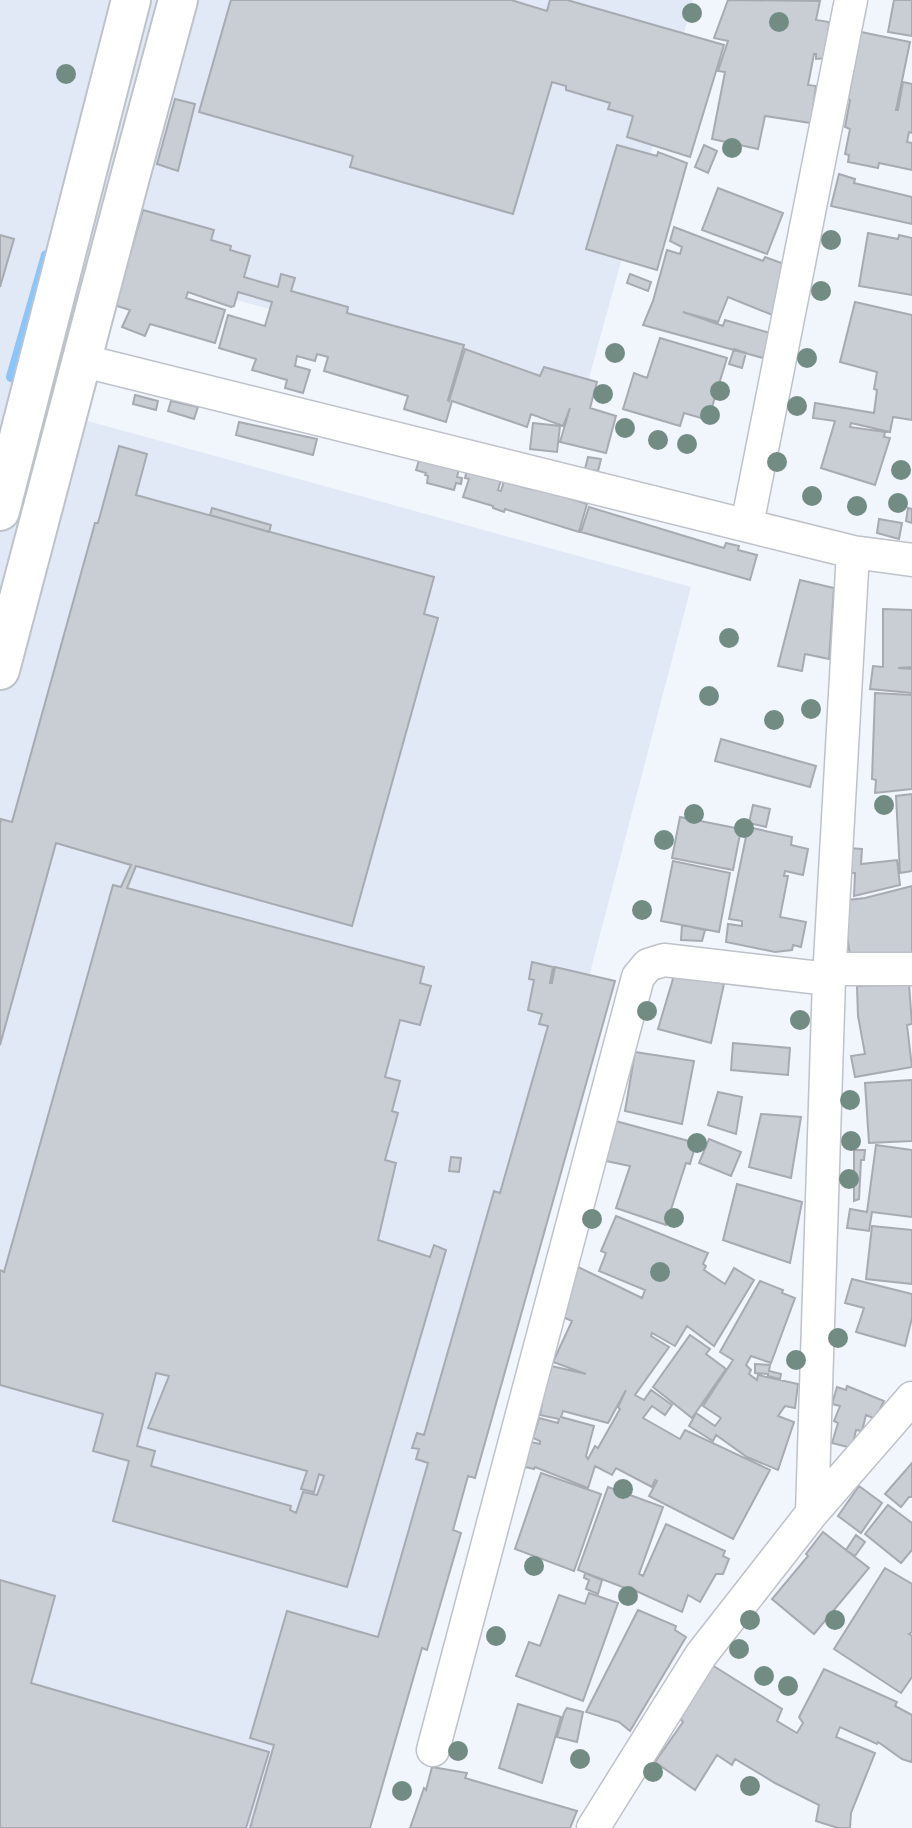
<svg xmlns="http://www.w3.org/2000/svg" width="912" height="1828" viewBox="0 0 912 1828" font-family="Commissioner,sans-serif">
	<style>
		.built { fill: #e1e8f6 }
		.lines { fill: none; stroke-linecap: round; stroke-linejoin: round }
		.stream { stroke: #89c6fb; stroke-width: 10 }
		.building { fill: #c9cdd4; stroke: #a7abb1; stroke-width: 2; fill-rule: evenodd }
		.street-casing { stroke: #bec2c9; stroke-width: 35 }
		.primary-casing { stroke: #bec2c9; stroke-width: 42 }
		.street { stroke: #fff; stroke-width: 32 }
		.primary { stroke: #fff; stroke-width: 38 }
		.tree { fill: #728c84 }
	</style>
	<rect width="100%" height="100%" fill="#f1f5fc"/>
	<path class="built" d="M0,0H693L584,396L121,268L84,420L691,587L366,1828H0Z"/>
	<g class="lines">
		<path class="stream" d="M11,377L46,255"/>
	</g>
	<path class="building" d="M231,0H511L547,11L550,0H567L724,45L690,157L627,137L633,116L608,109L610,103L566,90V86L552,82L513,214L350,167L353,156L199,112Z
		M728,0L820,1L816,20L829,22L827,58L816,59V54H814L808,85L816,86L811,123L765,116L758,149L712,139L725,72L718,71L728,41L714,38Z
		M894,0H912V36L888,32Z
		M861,32L910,42L896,110H898L903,82L912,84V133L909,132L907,142L912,143V170L879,163L878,168L848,162L849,155L845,154L850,129L845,127L850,100L848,99Z
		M175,99L195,104L178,171L157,164Z
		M617,145L657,156L658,152L687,163L657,270L586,249Z
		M704,145L717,151L708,173L695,167Z
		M839,174L855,179L854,183L912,197V224L831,206Z
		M718,188L783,213L767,254L702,230Z
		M143,210L214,230L211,240L231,246L230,250L250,256L244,277L278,287L281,274L295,278L291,291L348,307L347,313L464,345L448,400L449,401L465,349L540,376L544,367L597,382L590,408L616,416L606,453L560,442L570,408L563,426L531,414L527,427L452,401L446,422L404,409L408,396L324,371L328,357L317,354L315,361L297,356L295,366L310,370L303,393L285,388L287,380L252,370L256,359L219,348L228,315L265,326L272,302L238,292L234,306L231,307L188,292L186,298L225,310L215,343L150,324L145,336L122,327L130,310L117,306L116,302Z
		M674,227L763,261L765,257L784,264L781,316L770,314L728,297L718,322L683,312L723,326L725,320L770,333L763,358L643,325L653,301L667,250L680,254L682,247L670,241Z
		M868,233L898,239L899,235L912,238V295L859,286Z
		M0,235L14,239L0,287Z
		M630,274L651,282L648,291L627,283Z
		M855,302L912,315V420L893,417L890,432L851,423L850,427L885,432L884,437L890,438L875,485L821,468L835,421L813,418L815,403L874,413L877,390L874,389L877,372L840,362Z
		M660,338L727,358L708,420L684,413L680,426L623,409L634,373L647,378Z
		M734,349L746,353L742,368L729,364Z
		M135,395L158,401L156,410L133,404Z
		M171,401L198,407L194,419L168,411Z
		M239,422L317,439L313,455L236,435Z
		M533,423L560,426L557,452L530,449Z
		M119,446L147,454L136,495L434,577L424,614L438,618L352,926L136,866L127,888L424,967L420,983L431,986L420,1025L400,1020L385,1077L400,1081L392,1111L398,1113L385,1160L396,1163L378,1240L430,1257L434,1245L446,1250L347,1587L113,1521L129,1461L93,1451L103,1414L0,1385V1270L4,1272L113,885L121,887L131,865L56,843L0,1045V824L1,819L12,822L95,523H98ZM156,1373L169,1376L148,1428L307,1471L301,1489L314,1492L319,1474L324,1476L317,1495L303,1492L296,1513L290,1510L291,1506L151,1466L155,1451L137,1446Z
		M420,457L459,469L457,477L462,478L461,484L456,483L454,490L427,483L428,476L425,475L426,473L416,470Z
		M588,457L601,459L598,471L585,469Z
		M467,470L501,480L498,490L501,491L504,481L530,489L531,486L587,504L579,532L505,509L504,512L493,508V506L463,497L469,479L465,478Z
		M589,507L724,548L726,543L739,546L738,550L757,555L750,580L581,532Z
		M212,508L271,525L269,532L210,515Z
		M908,508L912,509V523L906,521Z
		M879,519L902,523L899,539L877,533Z
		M800,580L834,588L829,659L805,654L802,671L778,666Z
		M883,609L912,610V667L898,668L912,669V693L870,689L873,666L883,667Z
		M875,693L912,695V789L875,793L876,780L872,779Z
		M721,739L816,766L810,787L715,761Z
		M912,794V871L900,873L896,796Z
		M753,805L770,809L766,827L749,823Z
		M680,817L741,829L733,870L672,858Z
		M748,827L792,837L791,845L808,849L803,875L785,871L784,876H788L780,917L806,922L801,947L793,945L792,950L775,952L726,942L728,924L742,926V921L729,919Z
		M847,848L862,849L861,864L897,860L900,885L854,896L855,873H846Z
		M673,861L730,873L719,932L661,921Z
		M912,886V956L851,963L847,935L848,900L865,898Z
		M682,925L705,930L702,941L681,940Z
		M532,962L553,967L550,983H552L555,967L615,981L475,1478L468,1476L453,1530L461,1533L427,1650L422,1648L370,1828H250L274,1745L250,1738L287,1611L378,1637L428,1463L416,1459L419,1449L412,1448L417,1433L424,1435L494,1191L500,1193L548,1026L539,1024L542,1014L528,1010L534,980L529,979Z
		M675,972L724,984L711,1043L658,1029Z
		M894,972L909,984L912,1024L907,1025L912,1067L855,1077L851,1056L865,1054L858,1016L857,986L895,985Z
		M733,1043L790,1048L788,1075L731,1070Z
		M635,1052L694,1061L682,1124L625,1111Z
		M912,1080V1141L869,1143L865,1083Z
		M718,1092L742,1097L736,1134L708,1125Z
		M761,1114L801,1117L791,1178L749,1167Z
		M612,1120L696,1143L690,1164L686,1163L666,1225L616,1208L630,1166L601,1160Z
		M709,1139L741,1152L731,1176L699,1163Z
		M876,1145L912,1150V1217L872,1212L869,1231L847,1228L850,1209L867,1212Z
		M854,1150H865L864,1160H861L859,1199L854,1201Z
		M451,1157L461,1158L459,1172L449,1171Z
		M737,1184L802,1202L790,1263L723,1240Z
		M616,1216L708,1253L703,1264L706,1266L704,1270L725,1284L734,1268L754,1280L714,1346L687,1326L675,1346L652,1333L651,1336L669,1347L635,1395L644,1400L651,1390L672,1405L665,1415L652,1406L643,1418L680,1439L685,1430L770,1470L733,1539L649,1496L657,1481L655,1480L652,1487L616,1468L612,1475L595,1466L588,1488L535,1467L534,1469L512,1464L518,1439L540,1444V1441L533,1438L539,1418L558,1423L559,1419L540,1415L542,1404L537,1403L547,1365L586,1374L553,1362L572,1321L552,1312L572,1264L642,1298L645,1290L599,1271L606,1253L601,1251ZM626,1390L618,1407L620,1409L598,1448L595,1446L588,1459L586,1456L594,1426L561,1417L563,1411L608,1423Z
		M872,1226L912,1230V1284L866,1279Z
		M852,1279L912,1294V1318L905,1346L856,1332L864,1308L845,1303Z
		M760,1281L783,1290L782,1293L795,1298L771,1363L751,1356L746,1365L751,1370L749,1374L757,1380L758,1375L798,1384L795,1408L785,1406L778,1416L794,1422L778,1470L747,1457L716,1435L713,1441L689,1426L696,1413L715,1426L721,1418L703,1406L733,1360L720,1352Z
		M690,1335L710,1349L706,1354L726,1369L692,1418L653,1387Z
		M755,1364L770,1365L769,1371L781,1374L780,1379L768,1376V1374L755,1373Z
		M847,1386L884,1401L875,1419L866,1415L862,1431L856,1430L852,1448L832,1443L838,1423L834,1421L840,1406L832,1404L837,1387L846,1390Z
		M912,1463V1497H909L901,1507L885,1494Z
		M541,1473L601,1494L574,1571L515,1549Z
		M859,1486L882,1503L861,1533L838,1516Z
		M608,1487L663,1507L639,1574L643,1576L666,1524L725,1551L723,1556L729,1559L723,1574H716L700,1602L688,1595L682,1612L634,1590L633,1591L578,1570Z
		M888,1505L912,1523V1550L901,1563L865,1534Z
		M823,1532L869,1568L814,1634L772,1599L808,1556L806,1554Z
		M856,1535L865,1542L855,1556L846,1550Z
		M885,1568L912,1584V1632L909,1634L912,1636V1677L901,1693L834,1649Z
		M585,1573L602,1580L598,1594L586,1589L589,1580L584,1578Z
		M0,1580L55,1596L31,1683L269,1752L246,1828H0Z
		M589,1593L618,1603L583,1701L516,1676L529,1642L540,1646L559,1595L585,1604Z
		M638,1610L676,1626L675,1630L686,1637L630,1731L619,1722L586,1712Z
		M704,1660L782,1709L777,1721L797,1733L803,1723L799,1717L824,1669L897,1702L895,1706L912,1715V1759L911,1762L902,1759L878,1742L877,1744L840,1727L836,1737L875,1753L851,1813L850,1828H838L816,1821L819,1805L775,1783L735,1759L732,1765L717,1755L695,1790L655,1762L683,1722L678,1716Z
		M518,1704L561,1717L542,1783L499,1768Z
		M567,1708L583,1712L577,1742L557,1737L564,1713Z
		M432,1767L467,1773L465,1778L577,1811L570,1828H410L424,1788L426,1790Z"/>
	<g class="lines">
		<defs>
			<path id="street" d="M80,360L853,552L912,560
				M747,525L851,0
				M830,969H912
				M812,1513L912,1398
				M433,1750L638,977L648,965L664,960L829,979
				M593,1828L701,1655L812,1513L829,979L853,552"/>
			<path id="primary" d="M0,511L131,0
				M0,670C58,447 117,223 178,0"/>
		</defs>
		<use href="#street" class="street-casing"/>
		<use href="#primary" class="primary-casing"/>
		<use href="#street" class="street"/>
		<use href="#primary" class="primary"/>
	</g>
	<g class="tree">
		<circle cx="692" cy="13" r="10"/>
		<circle cx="779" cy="22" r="10"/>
		<circle cx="66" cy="74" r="10"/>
		<circle cx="732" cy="148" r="10"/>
		<circle cx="831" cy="240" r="10"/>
		<circle cx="821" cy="291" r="10"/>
		<circle cx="615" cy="353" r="10"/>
		<circle cx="807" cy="358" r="10"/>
		<circle cx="720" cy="391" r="10"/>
		<circle cx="603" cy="394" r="10"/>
		<circle cx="797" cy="406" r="10"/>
		<circle cx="710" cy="415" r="10"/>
		<circle cx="625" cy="428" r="10"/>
		<circle cx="658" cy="440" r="10"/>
		<circle cx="687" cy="444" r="10"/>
		<circle cx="777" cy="462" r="10"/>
		<circle cx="901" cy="470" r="10"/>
		<circle cx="812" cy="496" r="10"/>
		<circle cx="898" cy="503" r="10"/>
		<circle cx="857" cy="506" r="10"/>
		<circle cx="729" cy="638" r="10"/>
		<circle cx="709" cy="696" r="10"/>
		<circle cx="811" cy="709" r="10"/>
		<circle cx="774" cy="720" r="10"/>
		<circle cx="884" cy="805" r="10"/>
		<circle cx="694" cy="814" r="10"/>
		<circle cx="744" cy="828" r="10"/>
		<circle cx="664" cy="840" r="10"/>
		<circle cx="642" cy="910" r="10"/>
		<circle cx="647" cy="1011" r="10"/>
		<circle cx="800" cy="1020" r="10"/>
		<circle cx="850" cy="1100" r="10"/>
		<circle cx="851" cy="1141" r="10"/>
		<circle cx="697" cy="1143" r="10"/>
		<circle cx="849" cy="1179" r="10"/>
		<circle cx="674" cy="1218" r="10"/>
		<circle cx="592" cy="1219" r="10"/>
		<circle cx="660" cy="1272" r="10"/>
		<circle cx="838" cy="1338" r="10"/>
		<circle cx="796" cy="1360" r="10"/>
		<circle cx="623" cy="1489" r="10"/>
		<circle cx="534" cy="1566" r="10"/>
		<circle cx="628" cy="1596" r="10"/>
		<circle cx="750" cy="1620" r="10"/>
		<circle cx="835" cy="1620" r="10"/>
		<circle cx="496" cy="1636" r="10"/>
		<circle cx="739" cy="1649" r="10"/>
		<circle cx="764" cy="1676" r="10"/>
		<circle cx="788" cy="1686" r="10"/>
		<circle cx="458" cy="1751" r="10"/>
		<circle cx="580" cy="1759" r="10"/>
		<circle cx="653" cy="1772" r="10"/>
		<circle cx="750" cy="1786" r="10"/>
		<circle cx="402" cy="1791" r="10"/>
	</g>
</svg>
